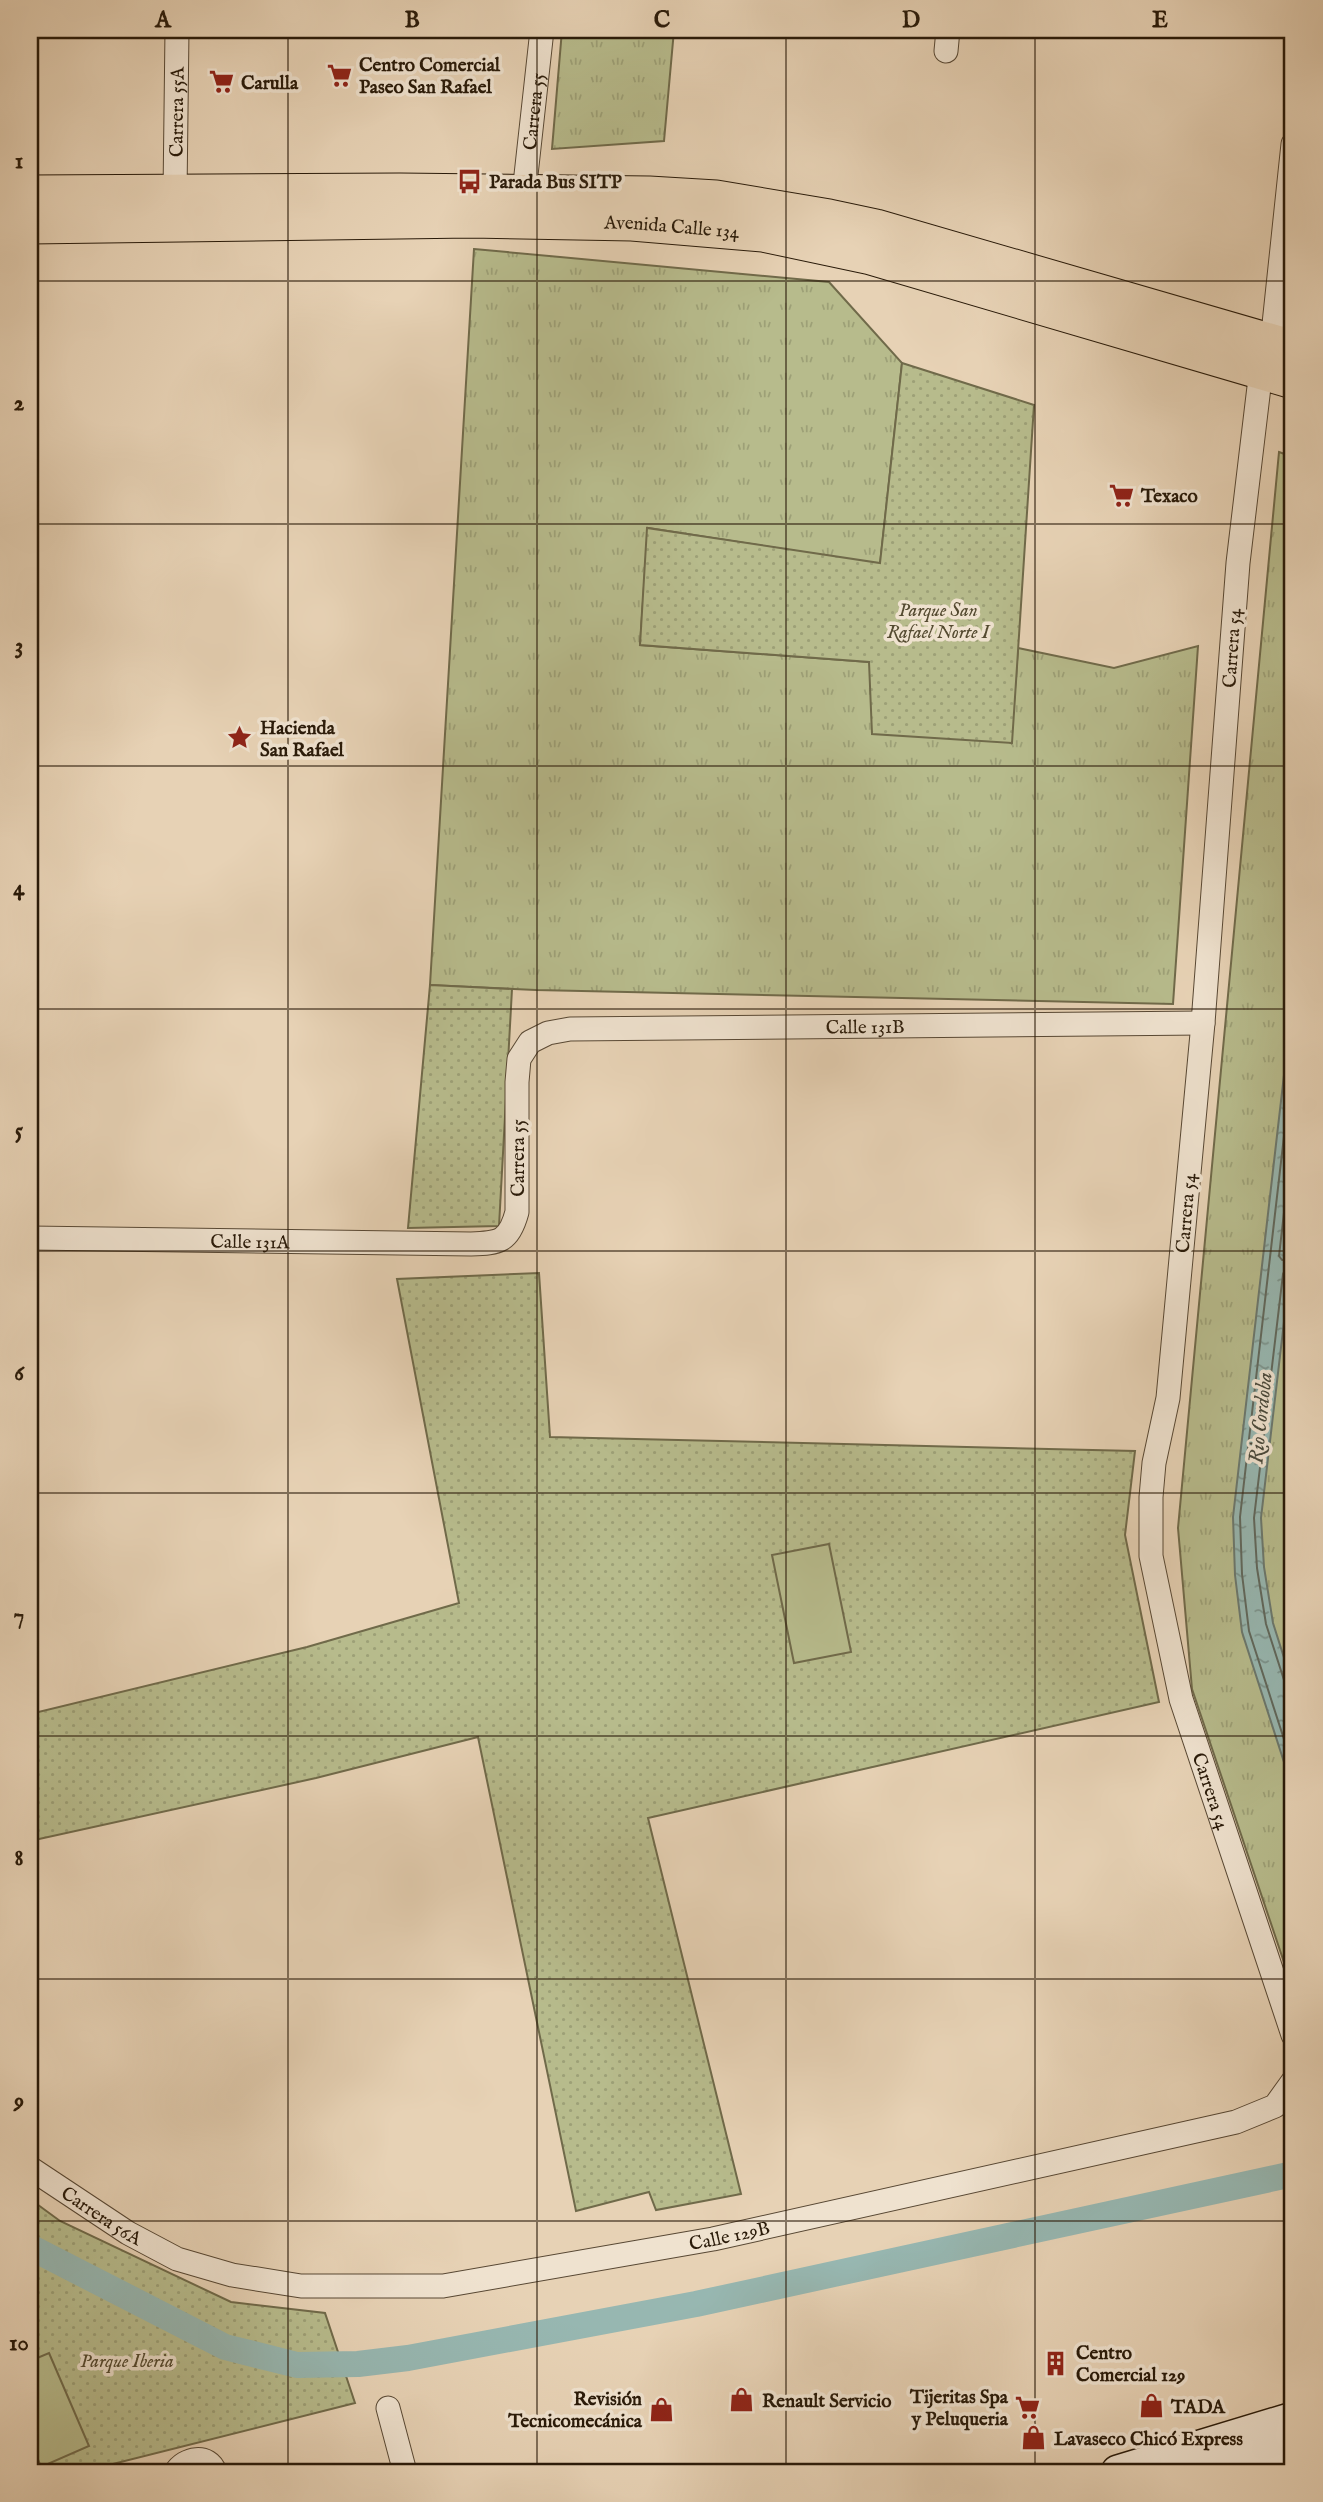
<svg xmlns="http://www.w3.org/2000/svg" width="1323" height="2502" viewBox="0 0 1323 2502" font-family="'IM FELL English',serif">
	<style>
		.grass { fill: url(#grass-tufts); stroke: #706a4a; stroke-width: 2 }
		.park { fill: url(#park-dots); stroke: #706a4a; stroke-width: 2 }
		.pitch { fill: #b7bb8c; stroke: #706a4a; stroke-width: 2 }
		.water { fill: url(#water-ripples); stroke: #6b786e; stroke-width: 2 }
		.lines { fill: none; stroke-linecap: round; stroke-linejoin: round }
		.shore { stroke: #60685d; stroke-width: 2 }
		.canal { stroke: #97b7b1; stroke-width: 26 }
		.street-casing { stroke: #584834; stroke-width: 25 }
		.secondary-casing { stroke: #291a09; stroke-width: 36 }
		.primary-casing { stroke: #291a09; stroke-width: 39 }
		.street { stroke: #efe2cf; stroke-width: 23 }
		.secondary { stroke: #efe2cf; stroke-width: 33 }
		.primary { stroke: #e7d2b5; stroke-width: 37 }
		.grid { fill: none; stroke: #291a09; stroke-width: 2; stroke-opacity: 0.55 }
		.labels { text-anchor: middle; stroke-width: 7; stroke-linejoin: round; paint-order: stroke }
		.poi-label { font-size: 19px; font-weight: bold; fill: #291a09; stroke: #efe2cf; text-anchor: start }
		.street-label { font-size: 19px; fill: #291a09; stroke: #efe2cf }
		.park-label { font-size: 19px; font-style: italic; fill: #544a30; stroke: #efe2cf }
		.water-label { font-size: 21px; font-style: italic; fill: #4a493b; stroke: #efe2cf }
		.neatline { fill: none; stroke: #291a09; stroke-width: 2.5 }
		.grid-label { font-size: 23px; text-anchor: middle; font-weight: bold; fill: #291a09 }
	</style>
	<defs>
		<pattern id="grass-tufts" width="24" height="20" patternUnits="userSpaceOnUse" patternTransform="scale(1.75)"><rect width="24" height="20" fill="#b7bb8c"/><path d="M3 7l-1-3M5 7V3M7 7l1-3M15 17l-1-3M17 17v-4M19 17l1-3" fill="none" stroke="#9da077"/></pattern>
		<pattern id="park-dots" width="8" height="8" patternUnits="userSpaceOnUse" patternTransform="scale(1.75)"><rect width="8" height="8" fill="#b7bb8c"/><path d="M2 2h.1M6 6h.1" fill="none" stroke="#9da077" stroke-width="1.8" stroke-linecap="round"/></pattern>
		<pattern id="water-ripples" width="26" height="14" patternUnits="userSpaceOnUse" patternTransform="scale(1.75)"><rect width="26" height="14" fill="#97b7b1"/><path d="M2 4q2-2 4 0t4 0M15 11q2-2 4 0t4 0" fill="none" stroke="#7b948e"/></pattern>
	</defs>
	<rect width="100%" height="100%" fill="#e7d2b5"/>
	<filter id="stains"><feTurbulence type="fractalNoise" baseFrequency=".00286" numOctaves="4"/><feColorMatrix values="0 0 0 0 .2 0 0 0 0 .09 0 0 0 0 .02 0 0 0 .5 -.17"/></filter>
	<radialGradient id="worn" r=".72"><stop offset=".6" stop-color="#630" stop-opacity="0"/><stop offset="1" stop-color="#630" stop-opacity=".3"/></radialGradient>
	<path class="grass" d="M562,30H674L664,141L552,149Z
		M474,249L829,282L902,363L880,564L648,528L640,645L869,662L1011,743L1018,648L1114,668L1198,646L1173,1004L536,990L430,985Z
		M1279,452L1293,457V1989L1192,1689L1178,1528Z"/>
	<path class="park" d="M902,363L1034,405L1012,743L872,734L869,662L640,645L647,528L880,563Z
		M430,985L512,989L499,1226L408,1228Z
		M539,1273L550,1437L1135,1451L1125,1535L1159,1702L648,1818L741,2194L656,2210L649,2192L576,2211L478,1737L316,1778L30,1841V1714L307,1647L459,1603L397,1279Z
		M30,2199L60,2221L231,2302L325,2313L355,2403L81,2472H30Z"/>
	<path class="pitch" d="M829,1544L851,1652L794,1663L772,1555Z
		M49,2353L89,2446L41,2467L30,2440V2361Z"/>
	<path class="water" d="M1293,997V1245L1261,1518L1264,1567L1273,1623L1293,1686V1790L1242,1632L1235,1575L1233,1517Z"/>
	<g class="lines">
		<path class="shore" d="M1293,1058L1240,1517L1242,1574L1249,1631L1293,1767
			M1293,1134L1279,1256L1282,1260L1293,1258
			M1293,1267L1286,1268L1283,1274L1254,1518L1257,1568L1266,1624L1284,1680L1288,1684H1293"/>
		<path class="canal" d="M30,2247L225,2347L297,2365L358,2364L408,2358L696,2304L1293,2174"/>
		<defs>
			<g id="street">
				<path d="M946,51L948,30"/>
				<path id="s1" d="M524,193L542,30"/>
				<path id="s2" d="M175,194L177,30"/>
				<path d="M1272,343L1293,144"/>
				<path id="s3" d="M1261,370L1238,563L1203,1023L1168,1398L1154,1463L1151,1497V1556L1181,1699L1293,2035"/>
				<path id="s4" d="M30,1238L471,1244C499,1243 509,1242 517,1212V1082L519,1059L530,1042L548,1033L570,1029L1203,1023"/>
				<path id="s5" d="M30,2168L128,2233L177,2259L232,2275L301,2286H443L713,2239L1236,2122L1275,2106L1293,2081"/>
				<path d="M388,2408L405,2472"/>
				<path d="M176,2472C184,2458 209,2453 215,2472"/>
			</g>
			<path id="secondary" d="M1118,2472L1293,2419
				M1207,2472L1293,2446"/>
			<g id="primary">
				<path d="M30,194L400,192L649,195L716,199L829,218L876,228L1293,349"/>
				<path id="s6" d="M30,225L471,219L632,222L763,233L871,256L1293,380"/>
			</g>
		</defs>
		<use href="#street" class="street-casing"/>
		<use href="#secondary" class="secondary-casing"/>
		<use href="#primary" class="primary-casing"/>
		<use href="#street" class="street"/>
		<use href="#secondary" class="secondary"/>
		<use href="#primary" class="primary"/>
	</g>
	<path class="grid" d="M288,30V2472M537,30V2472M786,30V2472M1035,30V2472M30,281H1293M30,524H1293M30,766H1293M30,1009H1293M30,1251H1293M30,1493H1293M30,1736H1293M30,1979H1293M30,2221H1293"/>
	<defs>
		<symbol id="supermarket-bare" viewBox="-9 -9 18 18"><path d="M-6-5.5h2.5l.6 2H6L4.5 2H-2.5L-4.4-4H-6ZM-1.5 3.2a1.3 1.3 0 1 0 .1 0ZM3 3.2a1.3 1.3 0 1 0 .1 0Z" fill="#8f2418" stroke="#efe2cf" stroke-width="2.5" paint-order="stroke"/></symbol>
		<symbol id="bus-bare" viewBox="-9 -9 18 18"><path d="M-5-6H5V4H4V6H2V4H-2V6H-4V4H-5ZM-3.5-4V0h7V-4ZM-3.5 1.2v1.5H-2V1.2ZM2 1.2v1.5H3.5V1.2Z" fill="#8f2418" stroke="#efe2cf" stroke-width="2.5" paint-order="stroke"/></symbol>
		<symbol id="sight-bare" viewBox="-9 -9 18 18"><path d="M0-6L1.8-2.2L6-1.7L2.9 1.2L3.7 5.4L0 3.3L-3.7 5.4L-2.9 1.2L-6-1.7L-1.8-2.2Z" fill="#8f2418" stroke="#efe2cf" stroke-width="2.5" paint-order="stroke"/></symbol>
		<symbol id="building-bare" viewBox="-9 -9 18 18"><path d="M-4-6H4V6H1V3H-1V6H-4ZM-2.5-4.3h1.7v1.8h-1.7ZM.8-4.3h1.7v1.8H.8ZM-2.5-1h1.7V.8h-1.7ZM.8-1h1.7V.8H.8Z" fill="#8f2418" stroke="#efe2cf" stroke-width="2.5" paint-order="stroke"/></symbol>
		<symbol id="shop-bare" viewBox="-9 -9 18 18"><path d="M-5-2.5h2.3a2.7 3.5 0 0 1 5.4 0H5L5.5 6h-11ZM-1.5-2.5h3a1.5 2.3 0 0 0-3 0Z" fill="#8f2418" stroke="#efe2cf" stroke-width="2.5" paint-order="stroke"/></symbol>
	</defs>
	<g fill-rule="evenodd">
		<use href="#supermarket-bare" x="322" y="58" width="35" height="35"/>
		<use href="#supermarket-bare" x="204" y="64" width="35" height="35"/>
		<use href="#bus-bare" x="452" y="164" width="35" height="35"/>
		<use href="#supermarket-bare" x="1104" y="478" width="35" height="35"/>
		<use href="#sight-bare" x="222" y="720" width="35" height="35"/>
		<use href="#building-bare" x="1038" y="2346" width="35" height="35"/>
		<use href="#shop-bare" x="724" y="2382" width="35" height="35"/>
		<use href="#shop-bare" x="1134" y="2388" width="35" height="35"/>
		<use href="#supermarket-bare" x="1010" y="2390" width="35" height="35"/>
		<use href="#shop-bare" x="644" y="2392" width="35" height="35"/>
		<use href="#shop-bare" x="1016" y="2420" width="35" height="35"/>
	</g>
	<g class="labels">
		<g class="poi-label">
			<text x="359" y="71">Centro Comercial<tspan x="359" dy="22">Paseo San Rafael</tspan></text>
			<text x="241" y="89">Carulla</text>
			<text x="489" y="188">Parada Bus SITP</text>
			<text x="1141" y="502">Texaco</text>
			<text x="260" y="734">Hacienda<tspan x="260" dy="22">San Rafael</tspan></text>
			<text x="1076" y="2359">Centro<tspan x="1076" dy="22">Comercial 129</tspan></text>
			<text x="1008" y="2403" text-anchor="end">Tijeritas Spa<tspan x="1008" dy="22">y Peluqueria</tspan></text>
			<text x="642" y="2405" text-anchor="end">Revisión<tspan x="642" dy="22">Tecnicomecánica</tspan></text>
			<text x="762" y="2407">Renault Servicio</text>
			<text x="1171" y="2413">TADA</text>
			<text x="1054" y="2445">Lavaseco Chicó Express</text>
		</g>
		<g class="street-label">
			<text dy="7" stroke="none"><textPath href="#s1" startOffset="82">Carrera 55</textPath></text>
			<text dy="7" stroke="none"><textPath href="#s2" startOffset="82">Carrera 55A</textPath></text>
			<text dy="7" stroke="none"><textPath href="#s6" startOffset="642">Avenida Calle 134</textPath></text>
			<text transform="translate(1231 648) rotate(-86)" y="7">Carrera 54</text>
			<text dy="7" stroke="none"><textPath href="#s4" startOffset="1015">Calle 131B</textPath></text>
			<text transform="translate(517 1158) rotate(-90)" y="7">Carrera 55</text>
			<text transform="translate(1185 1213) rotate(-85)" y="7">Carrera 54</text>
			<text dy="7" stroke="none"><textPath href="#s4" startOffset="220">Calle 131A</textPath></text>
			<text dy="7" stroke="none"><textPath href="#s3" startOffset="1435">Carrera 54</textPath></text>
			<text dy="7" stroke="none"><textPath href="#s5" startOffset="86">Carrera 56A</textPath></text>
			<text dy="7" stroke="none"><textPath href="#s5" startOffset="733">Calle 129B</textPath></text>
		</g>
		<g class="park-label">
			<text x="938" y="616">Parque San<tspan x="938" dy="22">Rafael Norte I</tspan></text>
			<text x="127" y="2367">Parque Iberia</text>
		</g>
		<g class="water-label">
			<text transform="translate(1260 1418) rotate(-84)" y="7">Rio Cordoba</text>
		</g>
	</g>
	<rect width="1323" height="2502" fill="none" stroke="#e7d2b5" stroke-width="77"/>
	<rect x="38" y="38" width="1246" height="2426" class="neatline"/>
	<g class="grid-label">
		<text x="163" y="27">A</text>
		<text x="412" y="27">B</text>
		<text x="662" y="27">C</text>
		<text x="911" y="27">D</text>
		<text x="1160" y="27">E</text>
		<text x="19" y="168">1</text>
		<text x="19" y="410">2</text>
		<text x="19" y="653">3</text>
		<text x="19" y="895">4</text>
		<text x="19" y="1138">5</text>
		<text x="19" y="1380">6</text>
		<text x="19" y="1623">7</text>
		<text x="19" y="1865">8</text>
		<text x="19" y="2108">9</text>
		<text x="19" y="2350">10</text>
	</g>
	<rect width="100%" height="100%" filter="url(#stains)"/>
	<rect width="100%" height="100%" fill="url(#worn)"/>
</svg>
